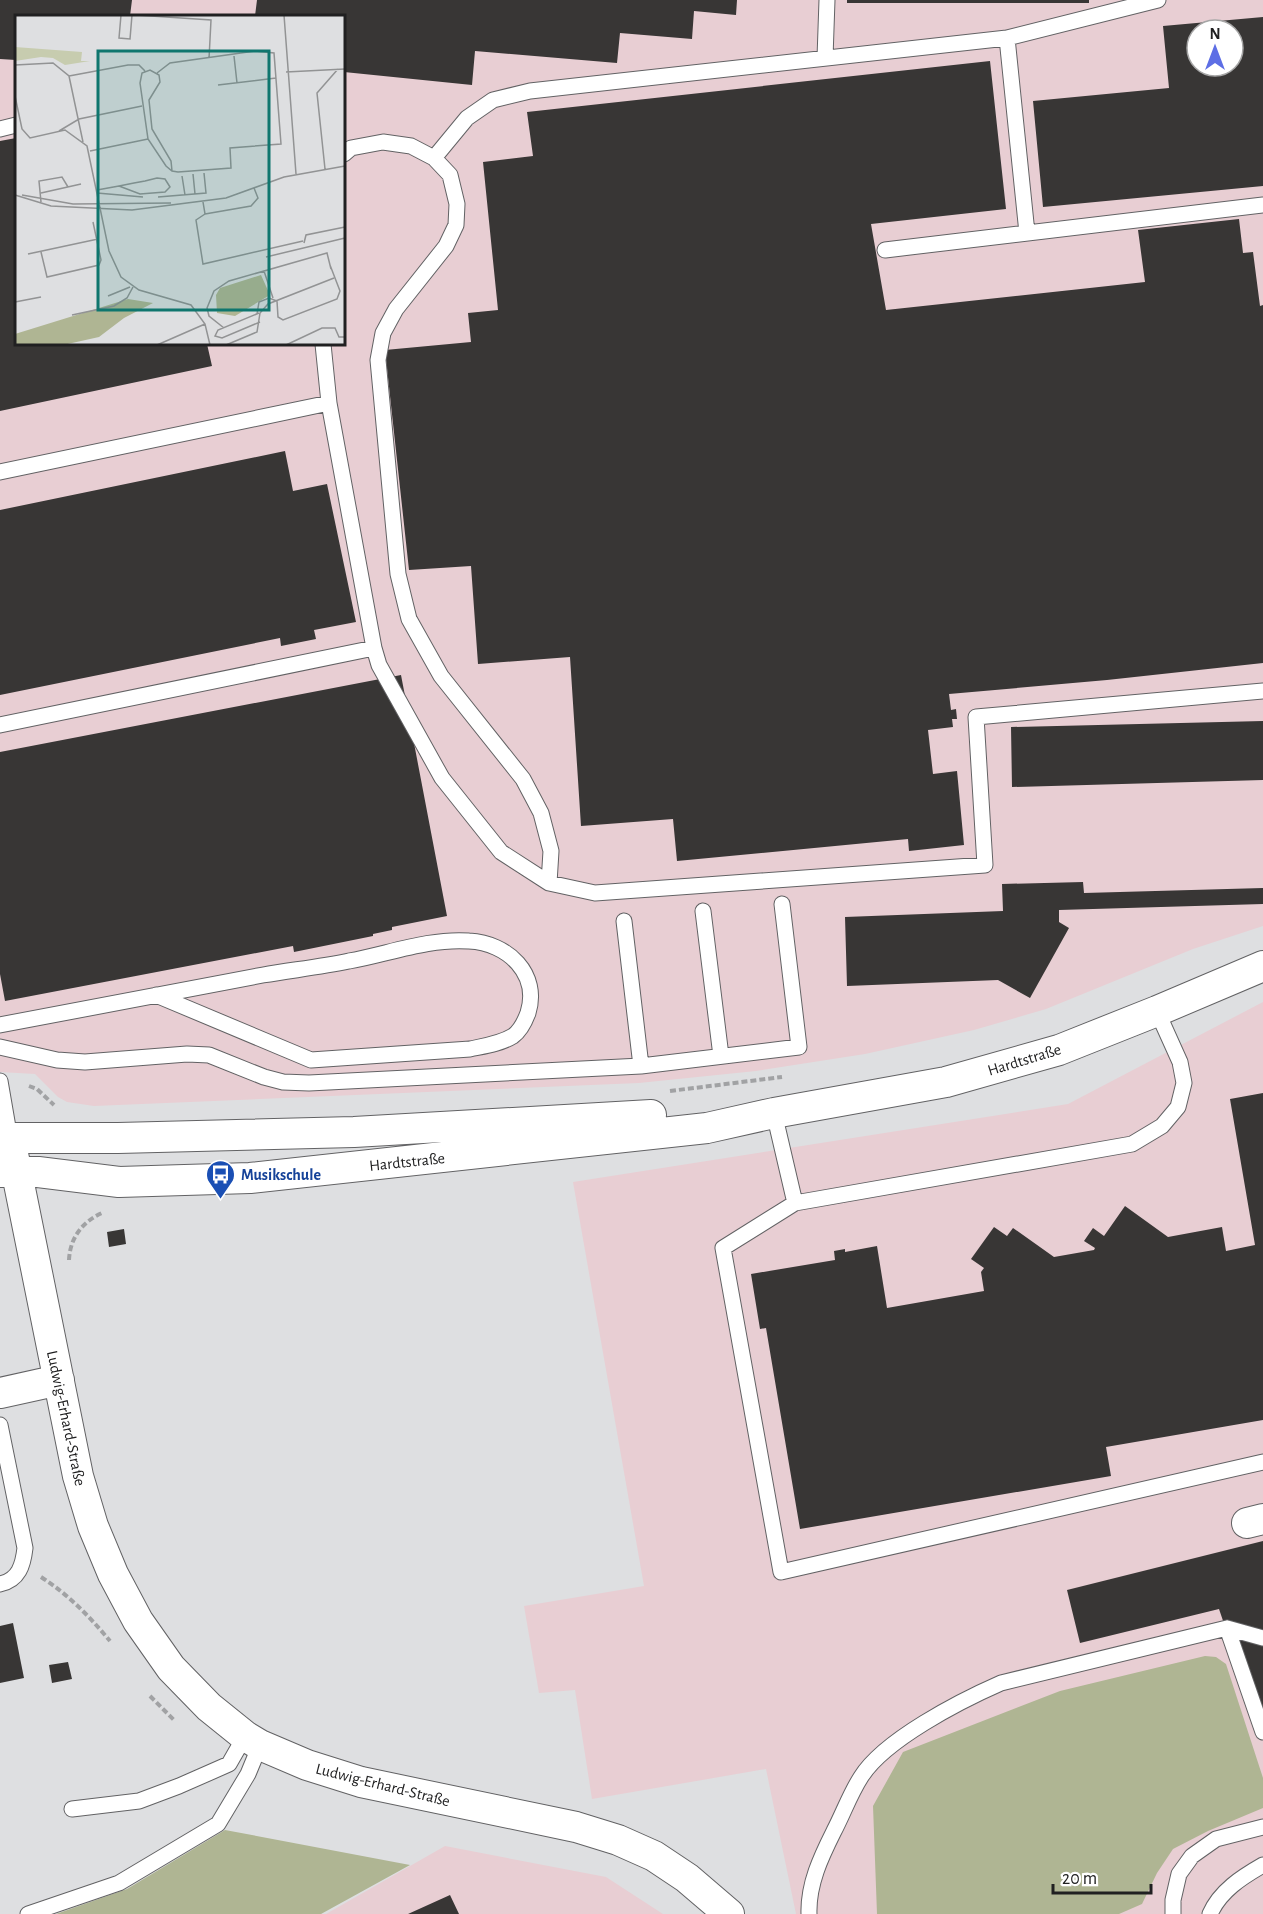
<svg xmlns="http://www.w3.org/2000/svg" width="1263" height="1914" viewBox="0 0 1263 1914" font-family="'Alegreya Sans',sans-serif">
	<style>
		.industrial { fill: #e8ced3; fill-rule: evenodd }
		.forest { fill: #afb593 }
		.building { fill: #383635; fill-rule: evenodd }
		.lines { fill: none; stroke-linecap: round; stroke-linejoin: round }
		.service-casing { stroke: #626264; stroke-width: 17 }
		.minor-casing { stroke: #626264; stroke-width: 32 }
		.path { stroke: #a1a2a4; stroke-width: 4; stroke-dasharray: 6 3; stroke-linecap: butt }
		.service { stroke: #fff; stroke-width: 15 }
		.minor { stroke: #fff; stroke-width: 30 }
		.labels { text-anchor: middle; stroke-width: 6; stroke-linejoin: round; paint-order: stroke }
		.street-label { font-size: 16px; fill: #202021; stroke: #fff }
		.transit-label { font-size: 16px; font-weight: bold; fill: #164399; stroke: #fff; text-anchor: start }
		.inset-road { fill: none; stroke: #929394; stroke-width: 1.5 }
		.view { fill: #0f766e; fill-opacity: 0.15; stroke: #0f766e; stroke-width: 3 }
		.inset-edge { fill: none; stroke: #202021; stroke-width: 3 }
	</style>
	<rect width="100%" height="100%" fill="#dedfe1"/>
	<path class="industrial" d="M0,0H1263V926L1193,949L1046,1009L974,1030L865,1054L756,1071L639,1083L94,1106L67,1102L58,1097L35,1074L0,1072ZM16,16H344V344H16ZM1197,30H1233V66H1197Z
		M1263,1002V1914H796L766,1769L592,1799L575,1690L539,1693L524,1606L644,1586L573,1182L1068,1104Z
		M445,1846L606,1877L663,1914H326Z"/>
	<path class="forest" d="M1205,1656L1216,1657L1226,1664L1263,1778V1808L1208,1831L1173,1849L1157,1873L1142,1904L1119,1914H877L873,1806L903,1752L1060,1691Z
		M225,1830L410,1865L321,1914H56L127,1889Z"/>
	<path class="building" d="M0,0H132L130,16H16V60L0,59Z
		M257,0H737L736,15L694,11L692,39L620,33L617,63L475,51L472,85L344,72V16H255Z
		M847,0H1089V3H847Z
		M1263,17V186L1043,207L1033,101L1169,88L1163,26ZM1197,30H1233V66H1197Z
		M990,61L1006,209L871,224L886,310L1145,282L1138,230L1239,219L1243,253L1253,252L1260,306L1263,305V663L1107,680L949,694L951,710L956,709L957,719H952L953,727L928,730L933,774L957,771L964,845L909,851L908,839L677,861L673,819L581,826L570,657L478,664L471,566L409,570L385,350L471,342L468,313L498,310L483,162L533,156L527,112Z
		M16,138V344H207L212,366L0,411V141Z
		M285,451L293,491L327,484L356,622L314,630L316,639L281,646L280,638L0,695V510Z
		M401,675L447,916L392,927V930L373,934V936L294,952L293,946L5,1001L0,974V752Z
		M1263,721V780L1012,787L1011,727Z
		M1083,882L1084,893L1263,888V904L1059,910V922L1069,928L1030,998L998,980L847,986L845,917L1003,911L1002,884Z
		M1263,1093V1420L1106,1447L1111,1476L800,1529L766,1328L760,1329L751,1274L835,1260L834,1251L845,1249V1252L877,1246L887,1308L984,1291L981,1272L984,1268L971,1259L994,1227L1007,1236L1013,1228L1054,1257L1094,1250L1095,1248L1084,1241L1093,1228L1104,1236L1125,1206L1168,1237L1222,1227L1226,1251L1255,1245L1230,1099Z
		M124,1229L126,1244L109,1247L107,1232Z
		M1263,1541V1738L1219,1609L1080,1643L1067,1590Z
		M13,1623L24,1678L0,1683V1626Z
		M68,1662L72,1679L52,1683L49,1665Z
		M450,1895L459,1914H408Z"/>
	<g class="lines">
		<defs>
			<path id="service" d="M1007,38L1027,233
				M825,58L827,0
				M0,129L16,125
				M344,154L351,148L383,142L411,146L434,158L450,175L457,204L456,225L446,246L396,309L383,333L378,360L398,574L409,619L441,676L523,779L541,813L551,851L549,883
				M434,158L467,118L493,100L530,91L1007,38L1158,0
				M885,250L1263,205
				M323,344L329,403L374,648L379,665L442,778L501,852L549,883L595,893L985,865L976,717L1263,691
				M0,472L329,403
				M0,725L374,648
				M703,911L721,1056
				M624,921L641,1066
				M0,1025C88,1008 176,991 263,975C292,970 320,967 349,961C388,954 429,938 469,941C508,943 540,974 528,1013C525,1021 520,1031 513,1036C500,1044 484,1046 470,1049L311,1060L156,995
				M0,1047L57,1060L85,1062L187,1054L209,1055L264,1077L283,1082L309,1083L641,1066L799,1047L782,904
				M0,1081L10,1139
				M774,1113L795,1203L723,1248L781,1572L1263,1462
				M795,1203L1132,1144L1162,1126L1178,1107L1184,1083L1180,1062L1157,1011
				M0,1425L25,1548C23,1565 19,1580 0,1584
				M1227,1628L1263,1732
				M72,1809L139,1801L179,1786L229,1764L245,1736
				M28,1914L119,1883L218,1824L248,1774L260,1745
				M809,1914C808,1884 821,1857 834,1831C843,1814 850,1794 861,1777C884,1740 960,1701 1001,1683L1227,1628L1263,1638
				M1173,1914V1900L1179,1874L1192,1856L1216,1839L1263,1827
				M1210,1914C1220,1891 1242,1877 1263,1865"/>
			<path id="minor" d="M0,1138H118L354,1132L651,1115
				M10,1139L78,1476L93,1526L113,1574L138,1621L171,1668L209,1707L245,1736L260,1745L307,1765L361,1782L576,1827L618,1840L654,1856L687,1878L729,1914
				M0,1172H38L119,1182L250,1178L707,1128L774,1113L946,1082L1059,1050L1157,1011L1263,966
				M0,1393L59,1380
				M1247,1523L1263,1519"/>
		</defs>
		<use href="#service" class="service-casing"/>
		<use href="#minor" class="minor-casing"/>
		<path class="path" d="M29,1086L37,1089L54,1105
			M670,1091L782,1077
			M69,1260C70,1238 82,1222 102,1213
			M41,1577C69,1595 89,1616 110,1641
			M150,1696L174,1720"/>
		<use href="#service" class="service"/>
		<use href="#minor" class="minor"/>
	</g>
	<defs>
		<symbol id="bus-pin" viewBox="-11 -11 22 30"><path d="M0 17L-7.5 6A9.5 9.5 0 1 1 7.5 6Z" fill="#1a4fb4" stroke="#fff"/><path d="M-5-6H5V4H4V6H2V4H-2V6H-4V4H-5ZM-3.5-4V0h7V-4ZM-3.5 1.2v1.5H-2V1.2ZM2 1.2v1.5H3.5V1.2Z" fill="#fff"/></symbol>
	</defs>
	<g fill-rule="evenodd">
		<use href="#bus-pin" x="204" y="1158" width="33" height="45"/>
	</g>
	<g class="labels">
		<g class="street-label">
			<text transform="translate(1024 1059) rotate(-17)" y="6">Hardtstraße</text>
			<text transform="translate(407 1161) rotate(-6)" y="6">Hardtstraße</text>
			<text transform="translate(67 1418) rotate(78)" y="6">Ludwig-Erhard-Straße</text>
			<text transform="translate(383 1784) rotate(14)" y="6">Ludwig-Erhard-Straße</text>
		</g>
		<g class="transit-label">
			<text x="241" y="1180">Musikschule</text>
		</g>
	</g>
	<g transform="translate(15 15)">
		<rect width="330" height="330" fill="#dedfe1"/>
		<path d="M0,32L67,37L66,46H75L50,50L38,43L26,42L0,46Z" fill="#c7ccaf"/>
		<path d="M246,260L255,280L220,301L202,298L201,280L205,273ZM113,284L138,288L109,303L84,322L48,330H0V319Z" fill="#afb593"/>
		<path class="inset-road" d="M106,0L104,23L115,24L117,0M121,0L196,5L194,44M269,0L281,159M219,41L222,68M0,50L38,48L54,61L68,127M271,57L330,54M142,58L155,48L240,36L259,38L266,129L215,133L216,153L163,157L157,156L151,151L133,124L125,68L127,58L135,55L144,60L145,67L134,85L137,114L156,146L157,156M54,61L113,50H124L130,56M203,70L261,63M0,81L7,114L15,123L50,115L72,131L94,236L106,262L124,275L176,290L190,309L195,330M44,116L64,104L127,91M75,136L133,124M310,154L302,78L323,54M178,159L180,179M167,161L170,180M82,175L104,171L119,168L130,166L142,163L150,164L155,172L150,177L125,179L104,171M26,178L66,169M82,178L128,182M0,180L36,191L117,195L211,183L269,162L330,151M7,180L58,189L156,188M143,182L191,178L189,158M26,187L24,166L47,162L53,172M188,187L190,199L181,205L188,249L288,226M190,199L236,191L243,183L239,173M289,228L291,220L330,212M26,237L32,262L84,250L86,245L78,207M13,239L83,224M251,242L330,223M249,256L258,283M93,281L115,272M0,287L26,282M244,298L203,315L200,321L207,323L245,307M242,299L244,287L254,283L262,286L263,302L268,305L322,284L325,276L315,250M57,300L99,291L112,283L118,272M209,313L194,301L192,293L199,276L214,266L312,238L316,254M142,330L190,309M211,330L242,317L245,298L253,289L319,263M271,330L307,313H320L324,322H330"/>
		<path class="view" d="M83,36H254V295H83Z"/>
		<rect width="330" height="330" class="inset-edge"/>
	</g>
	<g transform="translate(1215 48)"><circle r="28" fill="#ffffff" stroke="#a6a6a6" stroke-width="1.5"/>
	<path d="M0-4.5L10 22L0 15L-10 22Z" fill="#5d6ee5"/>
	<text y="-9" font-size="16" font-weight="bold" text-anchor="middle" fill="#202021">N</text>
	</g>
	<path d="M1053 1884v9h98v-9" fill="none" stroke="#202021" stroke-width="3"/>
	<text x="1062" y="1884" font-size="18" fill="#202021" stroke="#ffffff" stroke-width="4.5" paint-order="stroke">20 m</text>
</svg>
